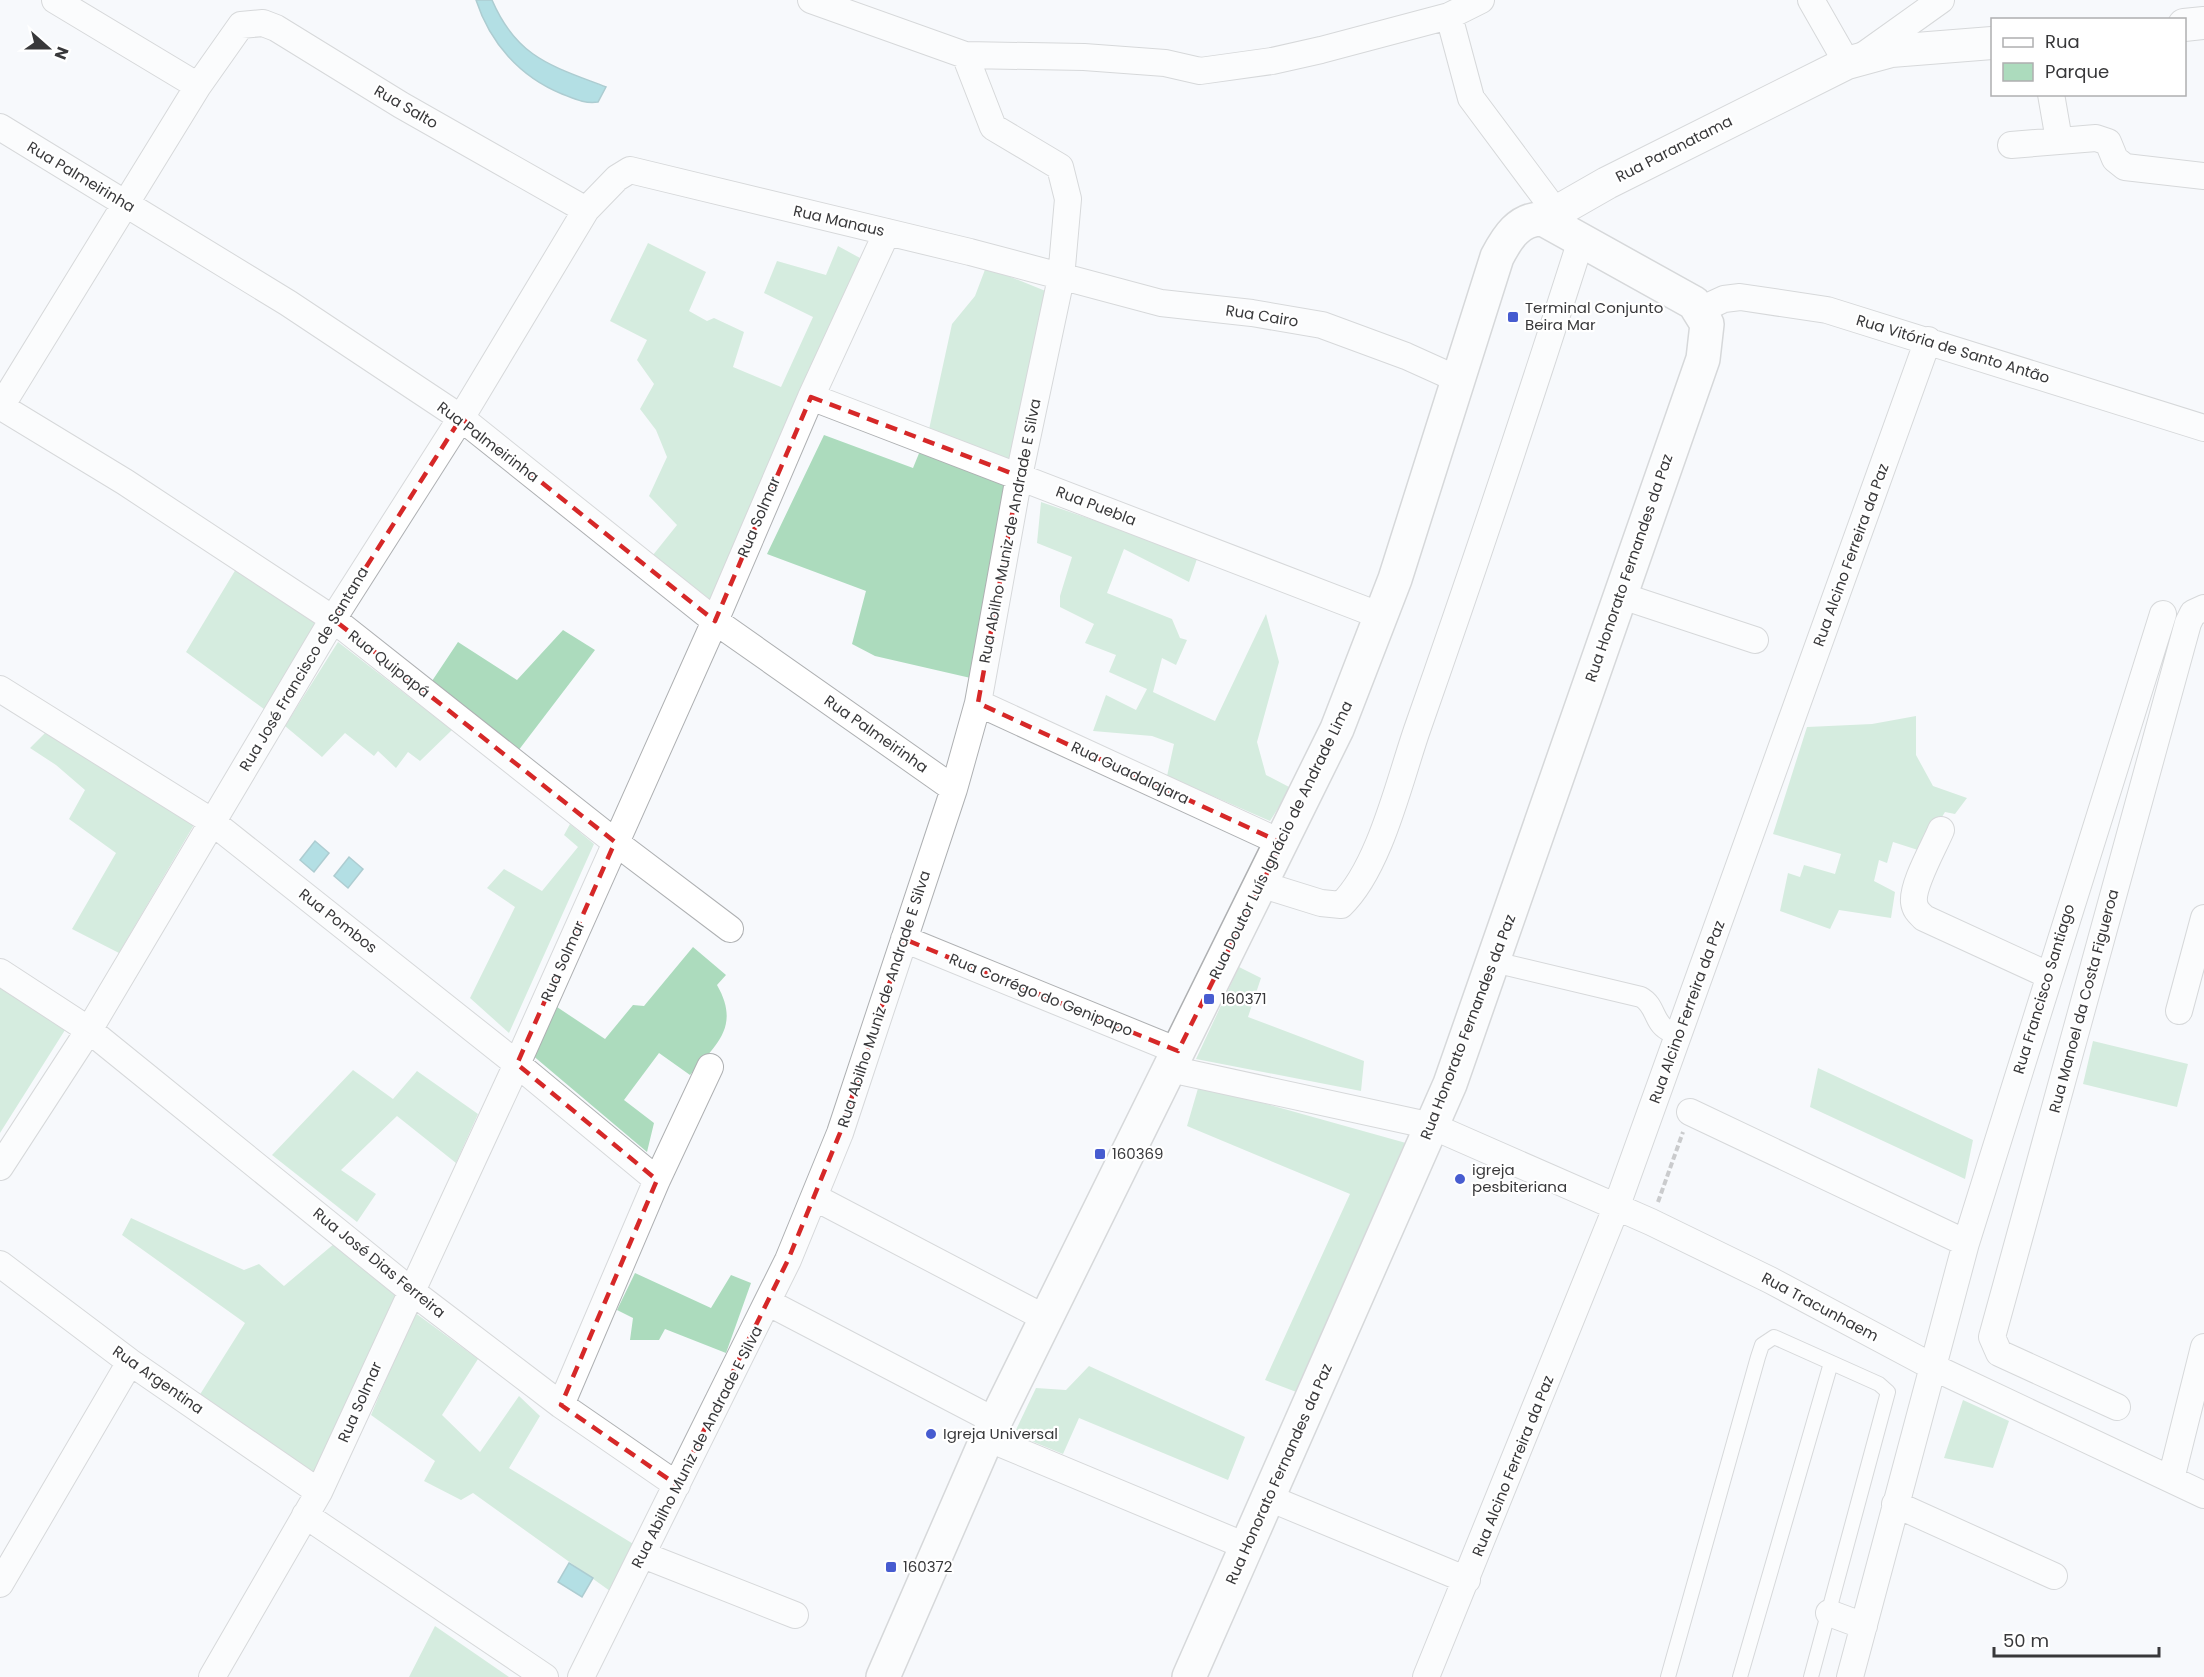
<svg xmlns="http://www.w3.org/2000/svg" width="2204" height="1677" viewBox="0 0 2204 1677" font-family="Poppins,sans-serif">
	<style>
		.green { fill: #acdbbd }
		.water { fill: #5fbec8; stroke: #53969d; stroke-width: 1.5 }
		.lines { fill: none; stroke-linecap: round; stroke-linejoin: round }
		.service-casing { stroke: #aeb0b2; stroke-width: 16 }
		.pedestrian-casing { stroke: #aeb0b2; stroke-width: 22 }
		.minor-casing { stroke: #aeb0b2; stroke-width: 28 }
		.tertiary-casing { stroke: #aeb0b2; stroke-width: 34 }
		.secondary-casing { stroke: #aeb0b2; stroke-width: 36 }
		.path { stroke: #929395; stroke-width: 4; stroke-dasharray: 6 3; stroke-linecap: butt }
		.service { stroke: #fff; stroke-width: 14 }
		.pedestrian { stroke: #fff; stroke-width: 20 }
		.minor { stroke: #fff; stroke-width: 26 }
		.tertiary { stroke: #fff; stroke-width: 32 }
		.secondary { stroke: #fff; stroke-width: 33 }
		.marked { fill: none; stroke: #d62828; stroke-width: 4.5; stroke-dasharray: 12 8; stroke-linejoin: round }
		.poi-dot { fill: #475cd0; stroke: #fff; stroke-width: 2 }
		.labels { text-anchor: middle; stroke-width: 4.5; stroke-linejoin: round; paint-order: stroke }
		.street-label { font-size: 15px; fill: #38383a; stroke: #fff }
		.poi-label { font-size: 15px; fill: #38383a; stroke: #fff; text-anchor: start }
	</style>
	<rect width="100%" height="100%" fill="#f7f9fc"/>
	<path class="green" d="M648,243L706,272L689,311L707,321L714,318L744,332L733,367L781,387L813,317L764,293L777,261L826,275L838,246L860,258L712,601L653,555L677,525L649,496L667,457L656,430L640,409L654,384L637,360L647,340L610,321Z
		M986,267L1048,292L1011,465L928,434L952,324L975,296Z
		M824,435L913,468L922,446L1011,482L975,679L875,656L852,644L866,591L767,554Z
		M1041,502L1198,556L1189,582L1124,549L1107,593L1172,619L1180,638L1187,640L1176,665L1162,658L1153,692L1215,721L1266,614L1279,662L1257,742L1266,775L1291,788L1270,821L1167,776L1174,744L1152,736L1093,731L1106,695L1136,710L1147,689L1109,672L1116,655L1085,643L1094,624L1060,607V596L1072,557L1037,543Z
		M236,569L318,619L268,712L186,652Z
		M563,630L595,650L518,751L432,681L458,642L517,680Z
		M338,642L452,730L420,761L408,752L396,768L378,751L374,756L345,733L322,757L285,726Z
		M1916,716V755L1933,786L1967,798L1955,814L1945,812L1921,851L1893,842L1887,863L1879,860L1874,881L1895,892L1891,918L1839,910L1830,929L1780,911L1788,873L1800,877L1804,865L1835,874L1841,854L1773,834L1807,727L1872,724Z
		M45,733L195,823L119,953L72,929L116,853L69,819L85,790L56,765L30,748Z
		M570,824L594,844L509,1033L470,998L515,907L487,888L504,869L542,891L578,847L564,835Z
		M693,947L726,975L717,985C741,1027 716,1045 690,1075L659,1053L624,1100L654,1123L647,1152L531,1054L554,1005L605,1039L633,1005L644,1006Z
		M1239,967L1261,978L1248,1017L1364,1061L1361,1091L1196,1059Z
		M0,985L65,1030L0,1133Z
		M2093,1041L2188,1064L2177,1107L2083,1084Z
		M1818,1068L1973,1140L1965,1179L1810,1107Z
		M353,1070L393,1099L417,1071L478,1114L456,1163L397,1116L341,1170L376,1194L357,1222L272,1155Z
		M1199,1085L1406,1143L1299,1393L1265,1380L1350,1194L1187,1126Z
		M131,1218L244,1270L259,1264L284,1286L335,1243L397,1295L314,1476L199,1396L245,1323L122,1235Z
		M635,1273L711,1308L731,1275L751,1283L726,1353L665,1329L659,1340H630L633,1318L617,1310Z
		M414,1312L478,1359L442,1415L480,1452L519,1396L540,1416L509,1468L635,1545L610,1591L473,1493L461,1500L424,1481L435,1461L371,1415Z
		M1089,1366L1245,1437L1228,1480L1079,1418L1063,1454L1014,1434L1036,1388L1066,1390Z
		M1963,1400L2009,1421L1993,1468L1944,1458Z
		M435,1626L509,1677H409Z"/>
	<path class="water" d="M476,0H492C517,58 552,66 606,87L598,102C585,104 575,99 562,94C520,77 490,43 476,0Z
		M315,841L329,853L314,872L300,860Z
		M349,857L363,869L348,888L334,876Z
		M569,1563L593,1578L582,1597L558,1582Z"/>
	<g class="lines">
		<defs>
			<path id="service" d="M1668,1677L1758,1357L1762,1345L1774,1337L1879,1384L1888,1392L1811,1677
				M1740,1677L1831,1363"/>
			<path id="pedestrian" d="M1494,962L1641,997C1656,1005 1653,1022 1667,1030"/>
			<path id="minor" d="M55,0L198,86
				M811,0L965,55L1084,57L1165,63L1200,71L1272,61L1321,50L1449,16L1481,0
				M1811,0L1847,63
				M1449,16L1471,98L1556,212
				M1864,55L1941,0
				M2051,94L2059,140
				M0,127L288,303L461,418L715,621L954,789
				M2011,145L2096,138L2108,142L2115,159L2125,167L2204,176
				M1700,310L1724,299L1740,297L1827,310L2204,428
				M811,397L1381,616
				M0,406L125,482L333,619L615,842L730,929
				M0,408L198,86L241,25L263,23L276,28L401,105L586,210
				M1619,595L1755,640
				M0,689L211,821L517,1064L657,1180
				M978,703L1282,843
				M1941,830C1934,847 1912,885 1914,902C1915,910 1919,913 1924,918L2048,975
				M1260,884L1321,903L1341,905C1380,868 1400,778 1418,727C1475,565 1529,403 1581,240
				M904,939L1178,1051
				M0,972L89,1030L410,1290L561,1405L677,1485
				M2179,1011L2204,918
				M1170,1069L1432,1126L1651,1222L1770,1280L1933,1367L2204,1495
				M1690,1112L1966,1243
				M0,1167L89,1030L333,619L461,418L586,210L617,178L630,170L970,252L1161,303L1252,313L1322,325L1406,356L1457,379
				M814,1197L1045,1318
				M0,1264L130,1362L319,1492
				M769,1303L995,1421
				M561,1405L657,1180L710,1067
				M2117,1407L1999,1353L1992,1337L2188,623L2193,613L2204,608
				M987,1438L1248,1547
				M2171,1479L2204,1347
				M1269,1498L1467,1580
				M1895,1504L2054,1576
				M305,1515L545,1677
				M643,1555L795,1615
				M0,1584L130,1362
				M1829,1613L1864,1626
				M212,1677L319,1492L517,1064L715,621L811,397L887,232
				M581,1677L788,1260L840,1133L954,789L978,703L1019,476L1061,278L1068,199L1060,167L993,127L965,55
				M1426,1677L1616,1208L1928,340
				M1850,1677L1966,1243L2163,614"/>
			<path id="tertiary" d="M2184,25L2204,23
				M1544,219L1607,183L1847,63L1891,51L1992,43"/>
			<path id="secondary" d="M883,1677L987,1438L1337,729L1395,579L1497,257C1507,238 1519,218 1543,219L1694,303L1707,324L1703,359L1450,1084L1189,1677"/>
		</defs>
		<use href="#service" class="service-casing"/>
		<use href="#pedestrian" class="pedestrian-casing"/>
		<use href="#minor" class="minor-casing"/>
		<use href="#tertiary" class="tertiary-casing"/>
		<use href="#secondary" class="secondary-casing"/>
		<path class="path" d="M1658,1202L1683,1132"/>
		<use href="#service" class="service"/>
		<use href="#pedestrian" class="pedestrian"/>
		<use href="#minor" class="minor"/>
		<use href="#tertiary" class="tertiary"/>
		<use href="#secondary" class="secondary"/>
	</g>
	<path d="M0 0H2204V1677H0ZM811,397L1019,476L978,703L1282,843L1178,1051L904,939L840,1133L788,1260L677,1485L561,1405L657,1180L517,1064L615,842L333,619L461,418L715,621Z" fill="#f7f9fc" fill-opacity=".55" fill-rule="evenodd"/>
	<path class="marked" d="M811,397L1019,476L978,703L1282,843L1178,1051L904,939L840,1133L788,1260L677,1485L561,1405L657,1180L517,1064L615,842L333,619L461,418L715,621Z"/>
	<g class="poi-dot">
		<rect x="1507" y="311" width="12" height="12" rx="3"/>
		<rect x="1203" y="993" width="12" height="12" rx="3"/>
		<rect x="1094" y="1148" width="12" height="12" rx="3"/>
		<circle cx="1460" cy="1179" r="6"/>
		<circle cx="931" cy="1434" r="6"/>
		<rect x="885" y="1561" width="12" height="12" rx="3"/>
	</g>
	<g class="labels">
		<g class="street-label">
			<text transform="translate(406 107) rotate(30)" y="5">Rua Salto</text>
			<text transform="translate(1674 149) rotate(-27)" y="5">Rua Paranatama</text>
			<text transform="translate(81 177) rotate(31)" y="5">Rua Palmeirinha</text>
			<text transform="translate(839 221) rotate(13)" y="5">Rua Manaus</text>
			<text transform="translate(1262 316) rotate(9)" y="5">Rua Cairo</text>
			<text transform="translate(1953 349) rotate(17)" y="5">Rua Vitória de Santo Antão</text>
			<text transform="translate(488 442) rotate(37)" y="5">Rua Palmeirinha</text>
			<text transform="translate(1096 506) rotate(21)" y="5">Rua Puebla</text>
			<text transform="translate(759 517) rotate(-67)" y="5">Rua Solmar</text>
			<text transform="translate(1010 531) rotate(-79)" y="5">Rua Abilho Muniz de Andrade E Silva</text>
			<text transform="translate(1851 555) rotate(-70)" y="5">Rua Alcino Ferreira da Paz</text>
			<text transform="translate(1629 568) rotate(-71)" y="5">Rua Honorato Fernandes da Paz</text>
			<text transform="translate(389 664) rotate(38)" y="5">Rua Quipapá</text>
			<text transform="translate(304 669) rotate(-59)" y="5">Rua José Francisco de Santana</text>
			<text transform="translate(876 734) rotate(35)" y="5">Rua Palmeirinha</text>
			<text transform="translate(1130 773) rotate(25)" y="5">Rua Guadalajara</text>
			<text transform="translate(1281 840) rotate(-64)" y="5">Rua Doutor Luís Ignácio de Andrade Lima</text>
			<text transform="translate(338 921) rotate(38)" y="5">Rua Pombos</text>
			<text transform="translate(563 961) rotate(-66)" y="5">Rua Solmar</text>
			<text transform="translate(2044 989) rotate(-73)" y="5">Rua Francisco Santiago</text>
			<text transform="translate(1041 995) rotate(22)" y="5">Rua Corrégo do Genipapo</text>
			<text transform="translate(884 999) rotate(-72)" y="5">Rua Abilho Muniz de Andrade E Silva</text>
			<text transform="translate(2084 1001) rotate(-75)" y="5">Rua Manoel da Costa Figueroa</text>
			<text transform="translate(1687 1012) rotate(-70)" y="5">Rua Alcino Ferreira da Paz</text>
			<text transform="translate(1468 1027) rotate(-69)" y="5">Rua Honorato Fernandes da Paz</text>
			<text transform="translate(379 1263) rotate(39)" y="5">Rua José Dias Ferreira</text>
			<text transform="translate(1820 1307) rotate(28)" y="5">Rua Tracunhaem</text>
			<text transform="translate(158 1380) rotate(35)" y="5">Rua Argentina</text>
			<text transform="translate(360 1402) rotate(-66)" y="5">Rua Solmar</text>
			<text transform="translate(697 1447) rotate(-63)" y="5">Rua Abilho Muniz de Andrade E Silva</text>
			<text transform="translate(1513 1466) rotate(-68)" y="5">Rua Alcino Ferreira da Paz</text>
			<text transform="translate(1279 1474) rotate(-66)" y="5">Rua Honorato Fernandes da Paz</text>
		</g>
		<g class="poi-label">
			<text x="1525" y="313">Terminal Conjunto<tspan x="1525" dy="17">Beira Mar</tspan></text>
			<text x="1221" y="1004">160371</text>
			<text x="1112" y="1159">160369</text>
			<text x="1472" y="1175">igreja<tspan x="1472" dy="17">pesbiteriana</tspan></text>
			<text x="943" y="1439">Igreja Universal</text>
			<text x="903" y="1572">160372</text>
		</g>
	</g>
	<rect x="1991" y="18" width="195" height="78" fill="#ffffff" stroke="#afafb0" stroke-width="1.5"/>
	<rect x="2003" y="38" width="30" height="9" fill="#ffffff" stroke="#afafb0" stroke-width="1.5"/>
	<text x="2045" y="48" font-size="18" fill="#38383a">Rua</text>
	<rect x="2003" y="63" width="30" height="18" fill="#acdbbd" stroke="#afafb0" stroke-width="1.5"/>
	<text x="2045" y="78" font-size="18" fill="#38383a">Parque</text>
	<g transform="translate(48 48) rotate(111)" stroke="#ffffff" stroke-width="4.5" paint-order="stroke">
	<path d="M0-4.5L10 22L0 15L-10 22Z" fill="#38383a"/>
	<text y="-9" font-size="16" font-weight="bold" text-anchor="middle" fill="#38383a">N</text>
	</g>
	<path d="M1994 1647v9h165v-9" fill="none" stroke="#38383a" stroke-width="3"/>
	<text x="2003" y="1647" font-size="18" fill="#38383a" stroke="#ffffff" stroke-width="4.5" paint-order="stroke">50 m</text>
</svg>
